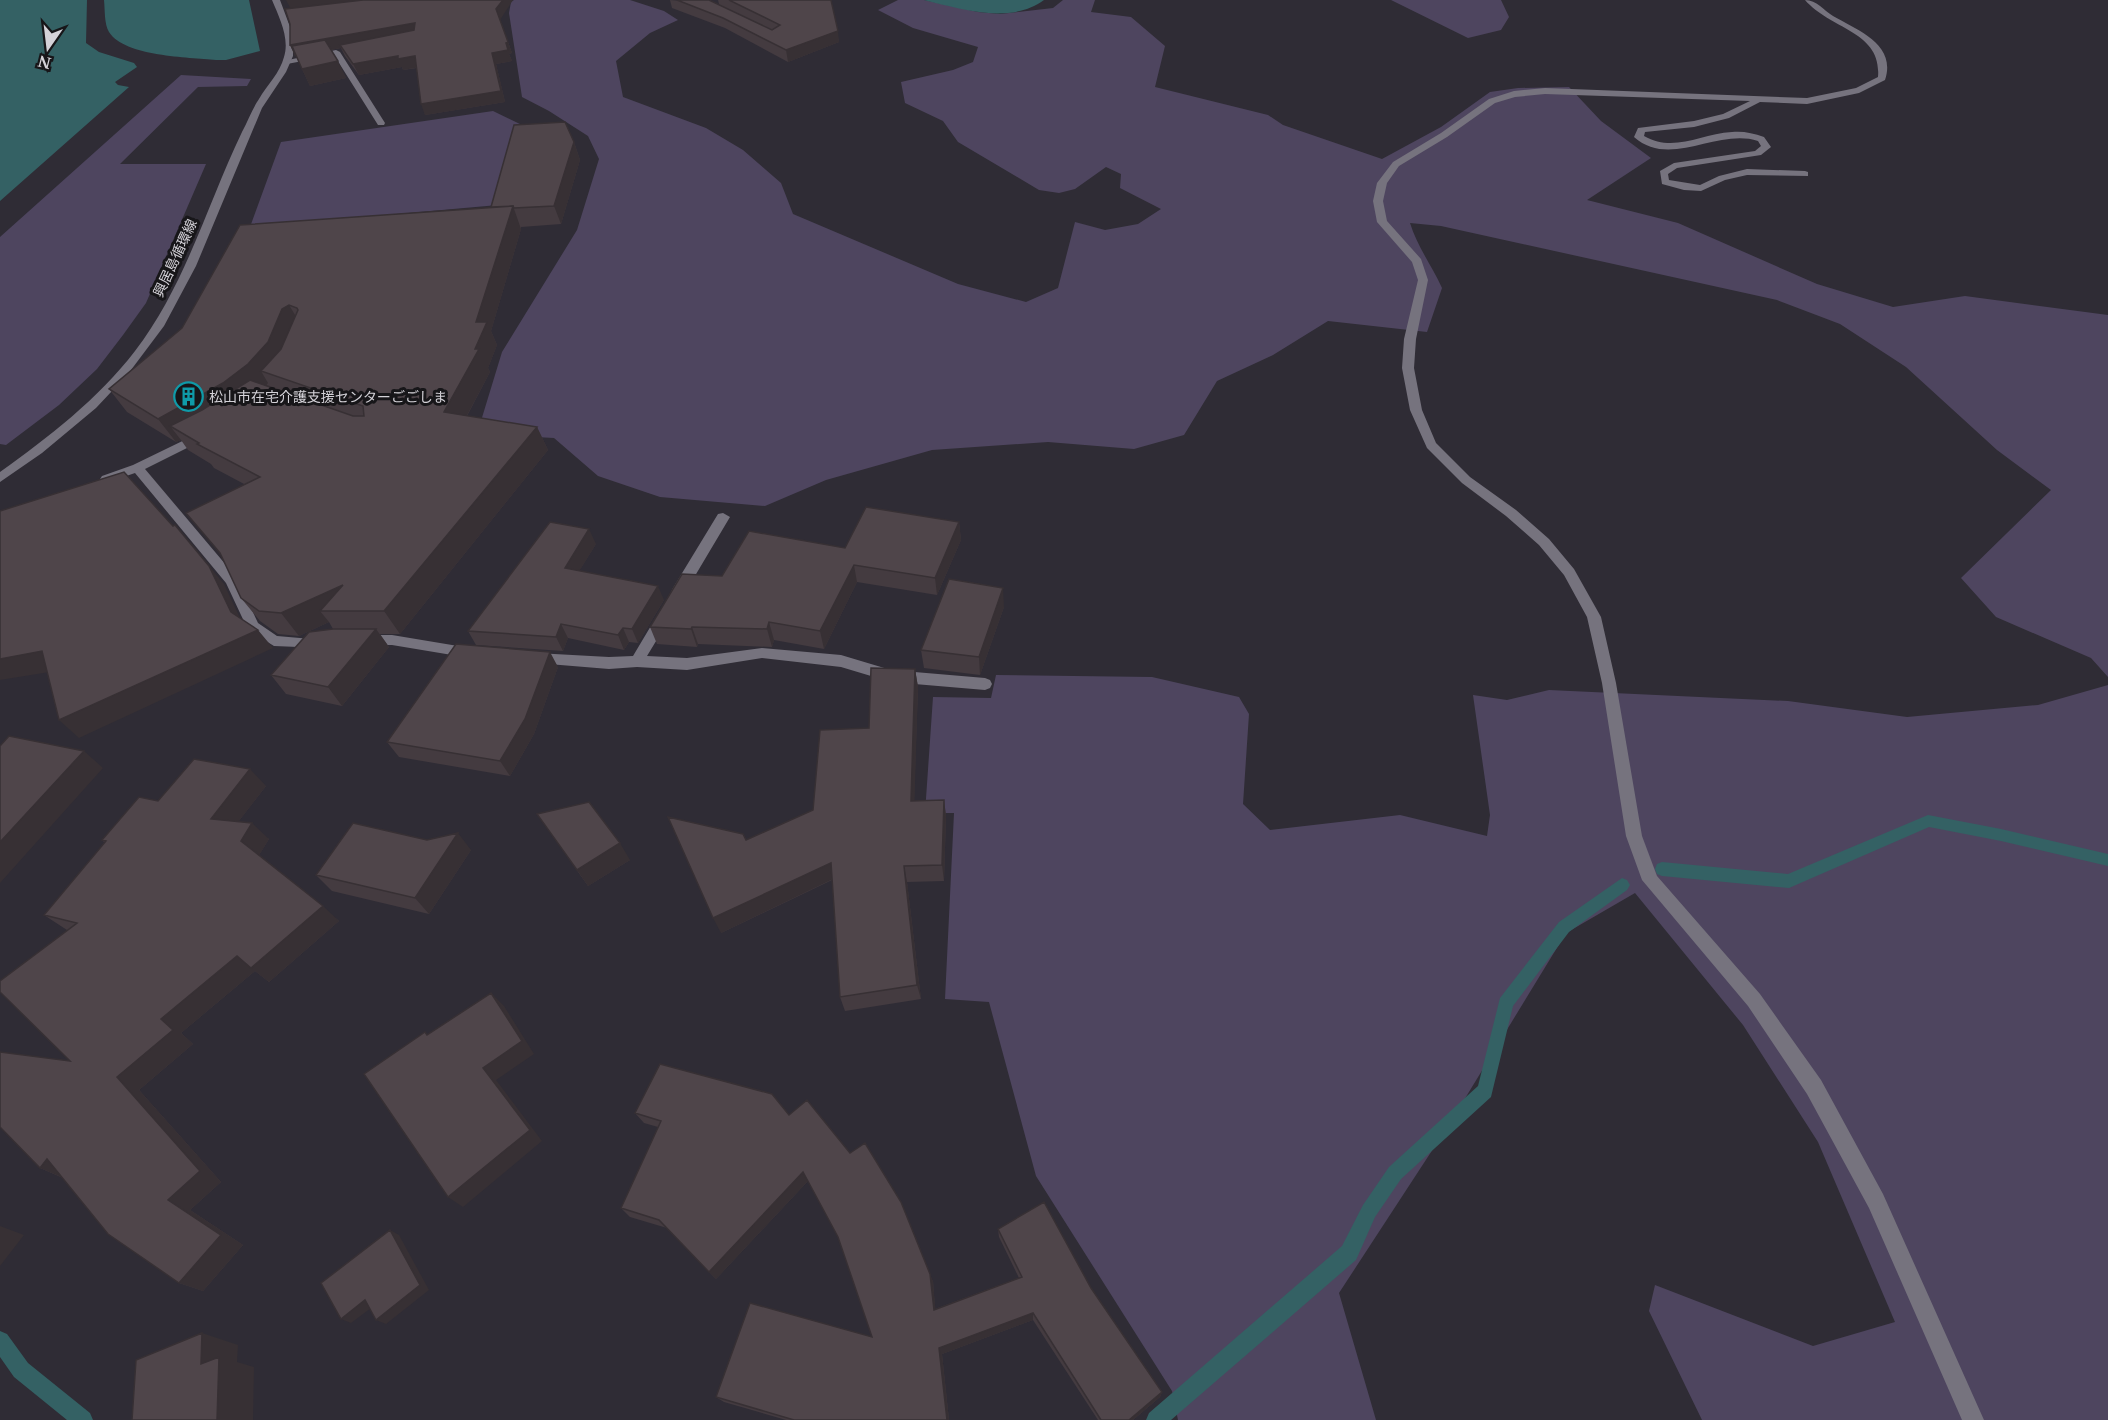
<svg xmlns="http://www.w3.org/2000/svg" width="2108" height="1420" viewBox="0 0 2108 1420" font-family="'Noto Serif','Noto Sans JP',serif">
	<style>
		.green { fill: #4e455f }
		.water { fill: #346164 }
		.lines { fill: none; stroke-linecap: round; stroke-linejoin: round }
		.stream { fill: #346164; fill-rule: evenodd }
		.street { fill: #76737e; fill-rule: evenodd }
		.secondary { fill: #76737e; fill-rule: evenodd }
		.wall { fill: #443b40 }
		.shaded-wall { fill: #373034 }
		.building { fill: #4f454a; stroke: #373034; stroke-width: 1.5 }
		.labels { text-anchor: middle; stroke-width: 6; stroke-linejoin: round; paint-order: stroke }
		.far-street-label { font-size: 14px; fill: #d4d2d8; stroke: #171619 }
		.far-poi-label { font-size: 14px; fill: #d4d2d8; stroke: #171619; text-anchor: start }
	</style>
	<rect width="100%" height="100%" fill="#2f2c35"/>
	<path class="green" d="M514,0H630L664,11L678,20L650,33L616,61L623,97L706,128L743,150L781,183L793,214L958,284L1026,302L1058,288L1075,222L1105,230L1138,224L1161,209L1120,188L1121,174L1106,167L1075,189L1059,193L1039,190L958,142L943,121L905,103L901,82L953,70L973,62L978,47L913,28L878,10L898,0H924L978,12L1000,14L1053,8L1063,0H1095L1091,12L1131,17L1165,46L1155,87L1268,115L1283,125L1382,159L1441,127L1490,92L1518,88L1569,87L1601,121L1651,158L1587,200L1678,223L1817,284L1893,307L1965,296L2108,315V677L2091,658L1996,617L1961,578L2051,490L1997,450L1906,367L1840,324L1777,300L1441,226L1410,223C1417,246 1432,266 1442,288L1427,332L1328,321L1273,355L1217,381L1184,435L1134,449L1048,442L932,450L826,480L765,506L660,497L598,476L554,438L477,434L502,352L577,230L599,159L588,136L549,111L522,97L509,13L511,2Z
		M1391,0H1501L1509,17L1501,30L1468,38Z
		M181,75L251,79L247,86L198,87L120,164H206L146,303L123,335L97,369L59,405L6,445L0,444V237Z
		M493,111L522,125L498,205L250,227L281,142Z
		M996,675L1152,677L1239,697L1249,714L1243,804L1270,830L1400,815L1487,836L1490,815L1473,695L1507,700L1549,690L1788,701L1907,717L2038,705L2108,685V1420H1702L1649,1311L1655,1285L1813,1346L1895,1322L1818,1142L1743,1025L1635,893L1566,933L1450,1123L1339,1293L1376,1420H1178L1172,1391L1036,1176L989,1002L945,999L954,813H925L933,697L991,698Z"/>
	<path class="water" d="M0,0H87L86,43L99,52L134,63L137,67L115,82L118,85L129,87L0,201Z
		M104,0H249L260,51L226,60H216C188,57 125,57 109,32C104,24 105,9 104,0Z
		M924,0H1044C1010,25 961,9 924,0Z"/>
	<g class="lines">
		<path class="stream" d="M1928,815L2001,829L2108,854V866L2001,841L1929,827L1789,888L1662,876L1657,874L1655,869L1657,864L1662,862L1788,874Z
			M1622,878L1627,880L1630,885L1627,890L1569,932L1513,1006L1491,1097L1401,1179L1375,1217L1356,1260L1171,1420H1146L1149,1413L1342,1246L1363,1205L1389,1167L1478,1086L1500,998L1559,922Z
			M0,1331L7,1334L28,1363L90,1413L93,1420H67L14,1377L0,1357Z"/>
		<path class="street" d="M1805,0C1817,0 1823,10 1833,16C1857,30 1897,44 1885,80L1859,93L1807,104L1760,102L1729,118L1694,127L1645,132L1644,136C1674,153 1700,134 1732,132C1743,131 1753,133 1764,137L1771,147L1761,155L1677,168L1668,174L1669,180L1700,185L1719,176L1747,169L1805,171L1808,172V176L1747,175L1725,180L1701,191L1684,190L1662,184L1660,171L1674,163L1755,151L1761,146L1758,141C1717,128 1670,169 1634,137L1638,128L1694,121L1723,114L1750,101L1545,94L1515,97L1495,103L1447,137L1399,166L1387,183L1383,201L1387,221L1421,259L1428,280L1416,339L1414,368L1422,410L1436,443L1470,477L1516,510L1549,539L1574,569L1601,617L1616,683L1642,836L1657,876L1760,994L1821,1080L1883,1194L1984,1420H1962L1869,1208L1807,1094L1748,1006L1642,880L1626,836L1602,683L1587,617L1564,575L1539,545L1506,516L1462,483L1427,448L1410,410L1402,368L1404,339L1418,280L1412,262L1377,222L1373,201L1377,183L1393,162L1441,133L1489,99L1514,91L1545,88L1807,98L1856,88L1878,77C1882,31 1831,30 1805,0Z
			M336,50L340,52L385,123L384,125H378L334,55L287,64L283,61Z
			M201,432L205,433V439L145,469L237,578L258,623L277,636L323,640L325,644L323,648L274,646L248,630L226,583L135,473L106,483L100,479L102,476L133,465Z
			M723,513L730,517L683,596H673L671,592L673,588L718,514Z
			M663,613L670,618L647,656L687,658L762,648L841,655L891,670L985,678L990,680L992,684L990,688L985,690L891,682L841,667L762,658L687,670L637,667L609,669L536,663L531,662L529,658L531,654L536,653L609,657L633,656L658,614Z
			M363,635H392L470,648L475,649L477,653L475,657L470,658L392,645H363L356,640Z"/>
		<path class="secondary" d="M272,0H280L293,35V56L286,72L262,108L196,266L164,326L128,374L96,408L42,453L0,482V472C49,437 98,399 135,351C185,286 207,205 242,132C248,121 252,109 259,99C267,85 280,73 284,57C290,38 279,17 272,0Z"/>
	</g>
	<path class="wall" d="M670,0L719,4L718,0H831L839,42L788,62L725,28L672,8Z
		M500,20L512,53L509,54L512,61L496,64L505,102L425,115L417,68L403,70L402,67L359,75L345,56L341,48L331,50L346,78L310,86L296,56H295L290,45Z
		M574,142L580,160L561,224L521,227V229L491,331L497,345L488,368L490,372L467,416L537,427L548,450L400,634H380L389,647L342,706L286,694L271,675L333,629L329,622L299,636L278,634L260,621L241,598L222,556L186,513L246,485L214,468L211,464L188,450L181,440L176,442L127,412L109,389L491,207Z
		M959,522L961,540L937,595L857,582L824,649L774,640L772,647L698,644L697,647L657,644L650,627L722,576Z
		M596,544L579,571L664,600L638,643L629,642L624,650L568,638L563,651L476,645L468,631Z
		M1004,607L980,675L924,668L921,650Z
		M558,667L534,734L510,776L399,757L387,742Z
		M915,669L918,687L914,801L944,800L946,816L944,881L907,882L921,999L845,1011L840,997L832,880L721,933L746,840L813,810L869,728Z
		M266,786L238,822L269,839L259,855L339,921L269,982L255,971L181,1033L193,1044L139,1090L221,1182L190,1210L243,1245L203,1291L179,1283L63,1178L40,1168L70,1061L67,930L44,915L105,843L102,840L158,801Z
		M537,814L630,860L588,886Z
		M427,840L471,850L429,914L332,891L316,875Z
		M635,1113L789,1115L933,1281L935,1309L1019,1278L999,1237L998,1229L1091,1288L1162,1392L1160,1397L1133,1420H1098L1033,1320L942,1354L949,1420H786L724,1402L716,1397L872,1337L838,1237L808,1181L716,1279L667,1228L630,1217L621,1208L658,1127L644,1123Z"/>
	<path class="shaded-wall" d="M286,0H384L292,11Z
		M503,0H513L500,20L496,9Z
		M415,23L420,33L340,45L341,48L295,56L290,45Z
		M838,31L839,42L788,62L786,50Z
		M508,42L512,53L509,54L512,61L496,64L505,102L425,115L421,104L506,43Z
		M398,56H415L420,67L403,70L402,67L359,75L353,64Z
		M338,61L346,78L310,86L302,69Z
		M574,142L580,160L561,224L554,206Z
		M513,206L521,229L491,331L497,345L488,368L490,372L456,436L444,412L476,322Z
		M289,305L303,328L261,371L268,383L264,388L170,426L181,440L176,442L158,419L282,309Z
		M537,427L548,450L400,634L384,611Z
		M959,522L961,540L937,595L935,578Z
		M589,529L596,544L572,583L565,568Z
		M854,565L857,582L824,649L820,631Z
		M209,566L224,584L246,631L231,612Z
		M343,585L320,611L329,622L299,636L281,613Z
		M658,586L664,600L638,643L632,629Z
		M1003,588L1004,607L980,675L979,657Z
		M769,622L774,640L772,647L767,629Z
		M561,624L568,638L563,651L556,637Z
		M692,627L698,644L697,647L691,629Z
		M623,628L629,642L624,650L618,635Z
		M376,629L389,647L342,706L328,687Z
		M258,630L273,648L79,738L59,720Z
		M42,651L62,670L0,680V659Z
		M550,652L558,667L534,734L510,776L500,761Z
		M915,669L918,687L914,817L911,801Z
		M84,751L103,768L0,883V842Z
		M250,769L266,786L228,835L211,819Z
		M944,800L946,816L944,881L942,865Z
		M252,823L269,839L258,857L241,841Z
		M458,833L471,850L429,914L415,898Z
		M620,843L630,860L588,886L577,870Z
		M831,863L835,878L721,933L713,918Z
		M904,866L907,882L921,999L917,985Z
		M323,906L339,921L269,982L255,971L181,1033L193,1044L139,1090L221,1182L190,1210L243,1245L203,1291L179,1283L168,1200L117,1077L161,1019L237,956Z
		M491,993L504,1006L534,1054L496,1080L542,1141L463,1207L448,1197L483,1068Z
		M47,1159L66,1179L40,1168Z
		M803,1172L808,1181L716,1279L709,1272Z
		M0,1226L24,1235L0,1266Z
		M390,1230L399,1235L429,1290L386,1324L376,1320Z
		M930,1274L933,1281L936,1316L934,1310Z
		M365,1300L375,1305L351,1323L341,1319Z
		M1033,1313V1320L942,1354L949,1420H947L939,1348Z
		M202,1333L238,1345L237,1362L254,1367L253,1420H217L201,1364Z
		M1162,1392L1160,1397L1133,1420H1129Z"/>
	<path class="building" d="M363,0H503L496,9L508,42L506,43L508,50L492,53L501,91L421,104L415,56L398,59V56L353,64L340,45L414,30L415,23L290,45V24L285,9Z
		M677,0H709L772,30L780,25L729,0H831L838,31L786,50L723,18Z
		M325,40L338,61L302,69L292,46Z
		M565,122L574,142L554,206L514,208L513,206L491,207L514,125Z
		M513,206L476,322H487L475,349H479L444,412L537,427L384,611H320L343,585L281,613L259,611L241,598L220,553L186,513L260,477L197,444L199,443L170,426L202,410L250,380L353,416H364L363,406L261,371L281,349L298,310L297,308L289,305L282,309L268,342L248,364L223,383L158,419L109,389L182,328L240,225Z
		M124,472L173,526L175,525L209,566L231,612L258,630L59,720L42,651L0,659V511Z
		M866,507L959,522L935,578L854,565L820,631L769,622L767,629L692,627L691,629L650,627L682,574L722,576L749,531L845,548Z
		M550,522L589,529L565,568L658,586L632,629L623,628L618,635L561,624L556,637L468,631Z
		M949,579L1003,588L979,657L921,650Z
		M333,629H376L328,687L271,675L309,632Z
		M456,644L550,652L525,719L500,761L387,742Z
		M871,668L915,669L911,801L944,800L942,865L904,866L917,985L840,997L831,863L713,918L668,817L743,834L746,840L813,810L820,730L869,728Z
		M9,736L84,751L0,842V746Z
		M194,759L250,769L211,819L252,823L241,841L323,906L251,968L237,956L161,1019L173,1030L117,1077L200,1171L168,1200L221,1235L179,1283L108,1234L47,1159L40,1168L0,1127V1052L70,1061L0,992V981L77,923L44,915L106,841L102,840L139,797L158,801Z
		M589,802L620,843L577,870L537,814Z
		M353,823L427,840L458,833L415,898L316,875Z
		M491,993L522,1041L483,1068L530,1130L448,1197L364,1074L425,1032L427,1035Z
		M660,1064L772,1094L789,1115L807,1100L850,1153L865,1143L901,1202L930,1274L934,1310L1022,1277L998,1229L1044,1202L1091,1288L1162,1392L1129,1420H1101L1033,1313L939,1348L947,1420H794L716,1397L750,1303L872,1337L838,1237L803,1172L709,1272L659,1220L621,1208L661,1121L635,1113Z
		M390,1230L420,1285L376,1320L365,1300L341,1319L321,1283Z
		M202,1333L201,1364L219,1357L217,1420H132L136,1360Z"/>
	<defs>
		<symbol id="building-ring" viewBox="-11 -11 22 22"><circle r="9.5" fill="#171619" stroke="#0f9aa8" stroke-width="1.5"/><path d="M-4-6H4V6H1V3H-1V6H-4ZM-2.5-4.3h1.7v1.8h-1.7ZM.8-4.3h1.7v1.8H.8ZM-2.5-1h1.7V.8h-1.7ZM.8-1h1.7V.8H.8Z" fill="#0f9aa8"/></symbol>
	</defs>
	<g fill-rule="evenodd">
		<use href="#building-ring" x="172" y="380" width="33" height="33"/>
	</g>
	<g class="labels">
		<g class="far-street-label">
			<text transform="translate(175 258) rotate(-65)" y="5">興居島循環線</text>
		</g>
		<g class="far-poi-label">
			<text x="209" y="402">松山市在宅介護支援センターごごしま</text>
		</g>
	</g>
	<g transform="translate(48 48) rotate(194)" stroke="#171619" stroke-width="4.5" paint-order="stroke">
	<path d="M0-4.5L10 22L0 15L-10 22Z" fill="#d4d2d8"/>
	<text y="-9" font-size="16" font-weight="bold" text-anchor="middle" fill="#d4d2d8">N</text>
	</g>
</svg>
